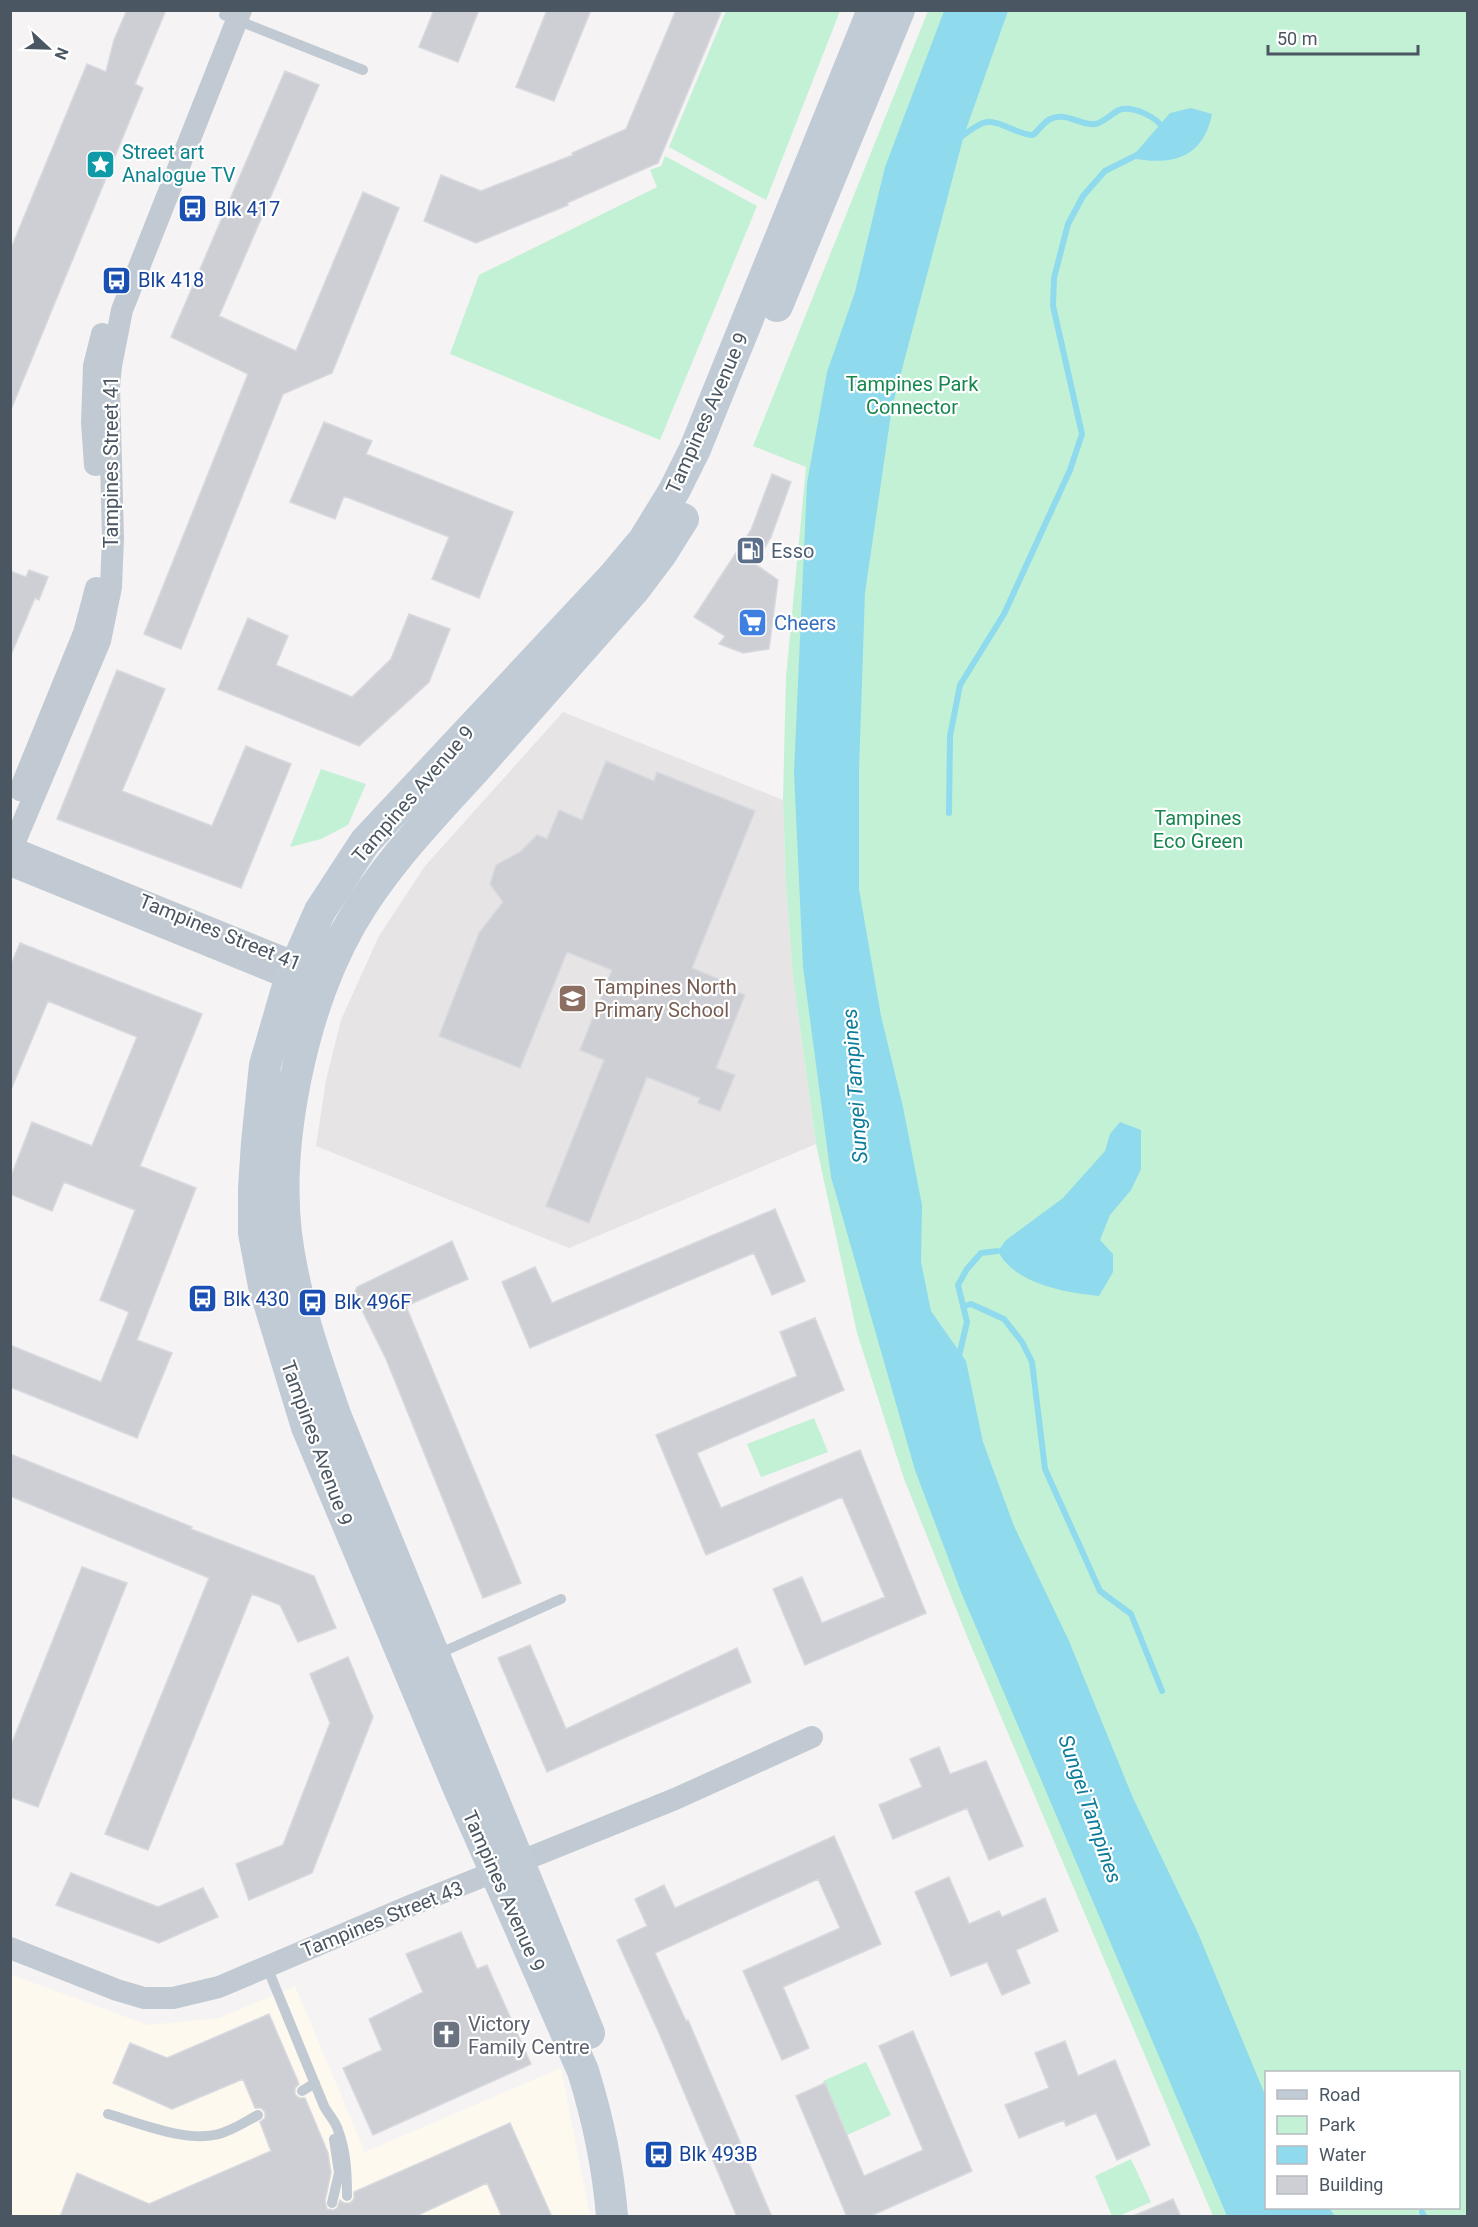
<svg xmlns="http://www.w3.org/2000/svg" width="1478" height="2227" viewBox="0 0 1478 2227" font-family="Roboto,sans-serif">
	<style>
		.commercial { fill: #fdf9ef }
		.education { fill: #e6e4e5 }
		.green { fill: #c3f1d5; fill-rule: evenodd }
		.water { fill: #90daee }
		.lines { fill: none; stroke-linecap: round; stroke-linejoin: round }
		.stream { stroke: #90daee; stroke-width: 6 }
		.building { fill: #cdcfd5; stroke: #d7d9de; stroke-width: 1.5 }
		.service { stroke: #c1cad2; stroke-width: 10 }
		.minor { stroke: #c1cad2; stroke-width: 22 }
		.secondary { stroke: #c1cbd6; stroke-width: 32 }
		.labels { text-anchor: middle; stroke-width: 4.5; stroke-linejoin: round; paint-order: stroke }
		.culture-label { font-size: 20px; fill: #0d838f; stroke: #fff; text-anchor: start }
		.transit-label { font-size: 20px; fill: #164399; stroke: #fff; text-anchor: start }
		.park-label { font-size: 20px; fill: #17864f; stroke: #fff }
		.street-label { font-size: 20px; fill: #4a5661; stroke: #fff }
		.service-label { font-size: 20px; fill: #4e5e75; stroke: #fff; text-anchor: start }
		.shop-label { font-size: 20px; fill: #366cbe; stroke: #fff; text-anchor: start }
		.education-label { font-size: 20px; fill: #785e54; stroke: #fff; text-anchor: start }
		.worship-label { font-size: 20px; fill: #5b616d; stroke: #fff; text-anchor: start }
		.water-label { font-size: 21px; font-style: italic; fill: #0c7c9b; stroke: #fff }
	</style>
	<rect width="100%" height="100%" fill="#f5f3f3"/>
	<path class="commercial" d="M10,1974L148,2025L219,2018L295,1986L365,2152L561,2068L590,2216H11Z"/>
	<path class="education" d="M563,712L783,800L786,885L793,977L816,1144L569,1248L316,1146L326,1080L341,1020L379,936L425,866Z"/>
	<path class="green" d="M726,11H840L766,200L669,147Z
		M928,11H1467V2216H1213L969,1641L903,1476L857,1333L816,1144L793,977L786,885L783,800L786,677L806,467L753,446ZM1266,2072H1458V2208H1266Z
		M665,156L757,206L660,440L450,354L479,275L657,187L650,170L661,166Z
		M321,769L366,784L348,825L321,839L290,847Z
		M814,1418L828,1452L761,1477L747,1444Z
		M866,2062L891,2115L845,2136L823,2081Z
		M1131,2159L1151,2202L1119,2216H1112L1095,2176Z"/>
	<path class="water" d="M944,11H1008L964,135L892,407L865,593L859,770V889L881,1016L903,1107L922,1205L921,1262L931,1311L966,1361L983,1442L1014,1526L1069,1641L1133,1798L1198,1933L1266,2097V2208H1329L1335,2216H1227L961,1592L915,1470L831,1177L803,967L794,772L807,483L827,372L855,292L885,167Z
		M1191,108L1212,114C1203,159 1171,166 1131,158L1170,113Z
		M1120,1122L1141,1130V1169L1131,1190L1110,1215L1100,1240L1113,1254V1272L1099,1296C1066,1293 1014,1284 998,1251L1006,1240L1063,1198L1105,1151L1110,1134Z"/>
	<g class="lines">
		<path class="stream" d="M958,139C965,134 975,126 983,123C998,118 1017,135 1033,135C1038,131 1044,122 1050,119C1066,111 1080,126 1095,124C1103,123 1111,114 1119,110C1132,105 1157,117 1164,129
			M949,813L950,736L960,685L1004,614L1070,470L1082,434L1053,306L1054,278L1068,224L1083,196L1105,171L1137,155
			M965,1306L971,1304L1004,1319L1022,1342L1032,1362L1045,1469L1100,1591L1131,1614L1162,1691
			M958,1360L967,1322L958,1285L967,1269L981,1253L998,1251
			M1422,2212L1424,2216"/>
	</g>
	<path class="building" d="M127,10H166L135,84L143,88L10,412V251L87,64L106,72L114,40Z
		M434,10H479L458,62L419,47Z
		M547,10H591L554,101L516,87Z
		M676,10H722L658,163L567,203L568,205L476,243L424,221L441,175L481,191L573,155L572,153L626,129Z
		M285,71L319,85L219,316L296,351L363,192L399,208L332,373L283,394L181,649L144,634L248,374L171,337Z
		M324,422L372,441L366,454L513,512L479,598L432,579L449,537L344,496L335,519L290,502Z
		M772,474L791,482L771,537L755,564L778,580L769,649L743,653L719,644L725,636L694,617L751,530Z
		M29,570L48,577L39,600L35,598L10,657V571L26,577Z
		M409,614L450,629L429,682L359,746L218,689L248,618L288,636L276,665L352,697L391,659Z
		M117,670L165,689L122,791L212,826L246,746L291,764L241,888L57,819Z
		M606,761L654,781L657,772L755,811L692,968L723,981L721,986L745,995L716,1068L735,1075L720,1111L698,1103L700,1098L647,1077L589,1223L546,1206L604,1060L580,1050L612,970L567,952L520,1068L439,1036L479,933L503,902L490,884L496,865L520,852L537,835L547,839L559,810L582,820Z
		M20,943L202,1014L140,1166L196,1188L137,1340L172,1353L137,1438L10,1387V1345L101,1382L129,1312L100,1300L135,1210L64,1182L52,1211L10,1194V1179L32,1122L92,1146L137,1037L48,1001L10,1092V967Z
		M775,1209L805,1281L772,1295L754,1253L530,1348L502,1282L535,1267L552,1303Z
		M452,1241L468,1279L406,1306L521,1583L483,1598L386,1359L354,1294L357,1287Z
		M815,1318L844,1390L697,1453L721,1508L860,1450L926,1613L805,1665L773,1589L802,1577L822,1623L885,1597L842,1497L706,1555L656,1435L797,1376L780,1332Z
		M10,1454L192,1527L191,1529L314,1576L336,1628L298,1642L280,1605L252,1594L148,1850L105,1834L209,1578L10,1496Z
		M82,1567L127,1583L38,1807L10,1797V1748Z
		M530,1645L566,1729L737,1648L751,1682L547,1772L498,1658Z
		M348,1657L373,1717L312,1873L249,1900L236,1864L283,1845L330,1723L310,1674Z
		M939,1747L950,1774L986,1761L1023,1846L989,1860L967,1808L893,1839L879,1805L922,1787L910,1759Z
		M834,1836L881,1944L783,1987L809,2048L782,2060L743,1971L840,1928L818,1879L655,1953L686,2021L688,2020L772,2217H737L659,2033L617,1940L647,1926L635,1899L664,1885L675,1908Z
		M71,1873L158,1907L203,1888L218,1917L159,1943L56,1905Z
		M949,1877L969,1924L999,1911L1002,1917L1045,1898L1058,1931L1016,1950L1030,1983L1002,1995L987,1962L951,1976L915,1892Z
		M461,1932L477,1969L487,1965L531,2064L373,2135L343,2068L382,2050L369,2019L423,1992L406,1954Z
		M269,2014L299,2084L295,2088V2094L299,2098H305L328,2153L331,2173L325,2201L327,2209L334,2210L337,2208L340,2200L344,2203H350L354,2199V2192L510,2123L552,2217H502L487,2183L414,2217H60L77,2173L149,2204L271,2151L260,2122L265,2118V2112L261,2108H255L243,2079L172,2109L113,2083L130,2043L167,2058Z
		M913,2031L972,2171L868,2217H847L796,2096L825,2083L864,2176L923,2150L879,2046Z
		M1065,2041L1078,2076L1115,2060L1150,2145L1117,2160L1096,2113L1066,2126L1064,2120L1019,2138L1005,2105L1049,2088L1035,2053Z
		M1173,2199L1181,2217H1131Z"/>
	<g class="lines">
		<path class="service" d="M224,15L363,70
			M438,1654L561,1599
			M267,1967L324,2106C328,2114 336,2122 338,2130C346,2151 347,2173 347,2196
			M302,2091L315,2083
			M108,2114C139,2123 187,2143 219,2134C233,2130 245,2122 258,2115
			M332,2203L339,2173L334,2139"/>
		<path class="minor" d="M95,465L92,423L94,366L102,334
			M20,790L84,633L96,588
			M10,847L309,968
			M10,853L100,641L111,587L113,538L109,387L111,366L122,310L241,10
			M10,865L303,984
			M10,1948L117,1990L144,1998H173L219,1987L412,1905L675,1799L812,1737"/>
		<path class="secondary" d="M777,306L899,10
			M589,2033L336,1417C315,1358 294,1297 286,1234C275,1139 303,1008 350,925C384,865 432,817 478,766C530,708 581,649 633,591L661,554L683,519
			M612,2216C608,2167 598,2119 583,2071L457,1784L307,1427L264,1286L254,1233V1188L257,1143L265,1065L290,979L320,911L365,842L613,577L644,540L674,491L695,449L873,10"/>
	</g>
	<defs>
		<symbol id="sight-square" viewBox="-11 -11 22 22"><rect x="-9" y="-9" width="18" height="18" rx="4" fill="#0f9aa8" stroke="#fff"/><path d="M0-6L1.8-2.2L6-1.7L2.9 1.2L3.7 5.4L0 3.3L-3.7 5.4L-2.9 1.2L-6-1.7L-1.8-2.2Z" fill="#fff"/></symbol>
		<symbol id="bus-square" viewBox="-11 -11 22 22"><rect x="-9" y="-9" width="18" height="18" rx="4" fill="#1a4fb4" stroke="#fff"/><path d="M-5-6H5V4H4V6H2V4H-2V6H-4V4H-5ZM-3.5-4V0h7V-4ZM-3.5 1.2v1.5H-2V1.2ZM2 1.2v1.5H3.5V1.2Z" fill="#fff"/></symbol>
		<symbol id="fuel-square" viewBox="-11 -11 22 22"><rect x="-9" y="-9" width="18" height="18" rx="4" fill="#5c6f8a" stroke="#fff"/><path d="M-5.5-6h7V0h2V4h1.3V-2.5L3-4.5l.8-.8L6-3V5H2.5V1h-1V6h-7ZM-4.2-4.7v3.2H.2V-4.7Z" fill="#fff"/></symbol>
		<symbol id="supermarket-square" viewBox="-11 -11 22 22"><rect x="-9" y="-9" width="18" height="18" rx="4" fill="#3f7fe0" stroke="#fff"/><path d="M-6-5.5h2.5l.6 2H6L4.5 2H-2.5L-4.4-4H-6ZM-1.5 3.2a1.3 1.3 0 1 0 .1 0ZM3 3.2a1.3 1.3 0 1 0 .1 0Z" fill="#fff"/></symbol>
		<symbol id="school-square" viewBox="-11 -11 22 22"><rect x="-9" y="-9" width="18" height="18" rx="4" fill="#8d6e63" stroke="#fff"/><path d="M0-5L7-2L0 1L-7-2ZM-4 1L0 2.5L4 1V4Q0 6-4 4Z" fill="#fff"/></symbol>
		<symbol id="church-square" viewBox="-11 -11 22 22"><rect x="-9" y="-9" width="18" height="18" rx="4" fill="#6b7280" stroke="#fff"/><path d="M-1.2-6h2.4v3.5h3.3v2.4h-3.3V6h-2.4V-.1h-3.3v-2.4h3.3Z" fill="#fff"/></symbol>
	</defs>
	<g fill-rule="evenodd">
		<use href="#sight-square" x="84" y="148" width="33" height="33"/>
		<use href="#bus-square" x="176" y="192" width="33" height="33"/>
		<use href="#bus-square" x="100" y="264" width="33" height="33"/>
		<use href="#fuel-square" x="734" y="534" width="33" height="33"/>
		<use href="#supermarket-square" x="736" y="606" width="33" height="33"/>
		<use href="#school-square" x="556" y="982" width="33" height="33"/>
		<use href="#bus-square" x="186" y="1282" width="33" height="33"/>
		<use href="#bus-square" x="296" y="1286" width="33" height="33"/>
		<use href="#church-square" x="430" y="2018" width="33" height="33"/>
		<use href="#bus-square" x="642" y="2138" width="33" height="33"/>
	</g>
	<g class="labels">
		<g class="culture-label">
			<text x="122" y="159">Street art<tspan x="122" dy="23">Analogue TV</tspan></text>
		</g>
		<g class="transit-label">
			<text x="214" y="216">Blk 417</text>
			<text x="138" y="287">Blk 418</text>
			<text x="223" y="1306">Blk 430</text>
			<text x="334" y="1309">Blk 496F</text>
			<text x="679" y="2161">Blk 493B</text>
		</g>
		<g class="park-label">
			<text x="912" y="391">Tampines Park<tspan x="912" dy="23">Connector</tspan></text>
			<text x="1198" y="825">Tampines<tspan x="1198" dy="23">Eco Green</tspan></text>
		</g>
		<g class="street-label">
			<text transform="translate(707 413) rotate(-66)" y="7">Tampines Avenue 9</text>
			<text transform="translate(111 462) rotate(-90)" y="7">Tampines Street 41</text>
			<text transform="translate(413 794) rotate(-49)" y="7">Tampines Avenue 9</text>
			<text transform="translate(220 932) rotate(22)" y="7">Tampines Street 41</text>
			<text transform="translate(317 1443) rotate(70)" y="7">Tampines Avenue 9</text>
			<text transform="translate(504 1891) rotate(66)" y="7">Tampines Avenue 9</text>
			<text transform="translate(382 1919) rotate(-22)" y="7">Tampines Street 43</text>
		</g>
		<g class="service-label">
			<text x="771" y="558">Esso</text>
		</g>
		<g class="shop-label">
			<text x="774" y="630">Cheers</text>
		</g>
		<g class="education-label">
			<text x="594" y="994">Tampines North<tspan x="594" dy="23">Primary School</tspan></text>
		</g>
		<g class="worship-label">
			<text x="468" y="2031">Victory<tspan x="468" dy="23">Family Centre</tspan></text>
		</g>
		<g class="water-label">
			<text transform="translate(855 1086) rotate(-94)" y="7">Sungei Tampines</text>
			<text transform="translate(1090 1809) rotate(71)" y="7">Sungei Tampines</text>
		</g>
	</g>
	<rect width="1478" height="2227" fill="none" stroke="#4a5661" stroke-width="24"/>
	<rect x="1265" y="2071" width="195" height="138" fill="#ffffff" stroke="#b7bbc0" stroke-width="1.5"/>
	<rect x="1277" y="2090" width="30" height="9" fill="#c1cbd6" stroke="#b7bbc0" stroke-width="1.5"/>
	<text x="1319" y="2101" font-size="18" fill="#4a5661">Road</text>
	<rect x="1277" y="2116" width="30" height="18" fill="#c3f1d5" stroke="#b7bbc0" stroke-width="1.5"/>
	<text x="1319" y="2131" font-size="18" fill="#4a5661">Park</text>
	<rect x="1277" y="2146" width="30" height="18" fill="#90daee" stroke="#b7bbc0" stroke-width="1.5"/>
	<text x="1319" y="2161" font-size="18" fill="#4a5661">Water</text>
	<rect x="1277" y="2176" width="30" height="18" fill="#cdcfd5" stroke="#b7bbc0" stroke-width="1.5"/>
	<text x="1319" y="2191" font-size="18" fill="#4a5661">Building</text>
	<g transform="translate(48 48) rotate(112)" stroke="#ffffff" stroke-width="4.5" paint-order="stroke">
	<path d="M0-4.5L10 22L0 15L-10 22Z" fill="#4a5661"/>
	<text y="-9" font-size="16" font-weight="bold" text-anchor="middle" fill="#4a5661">N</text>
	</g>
	<path d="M1268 45v9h150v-9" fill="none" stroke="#4a5661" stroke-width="3"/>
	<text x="1277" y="45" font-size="18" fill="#4a5661" stroke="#ffffff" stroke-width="4.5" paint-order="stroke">50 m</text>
</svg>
